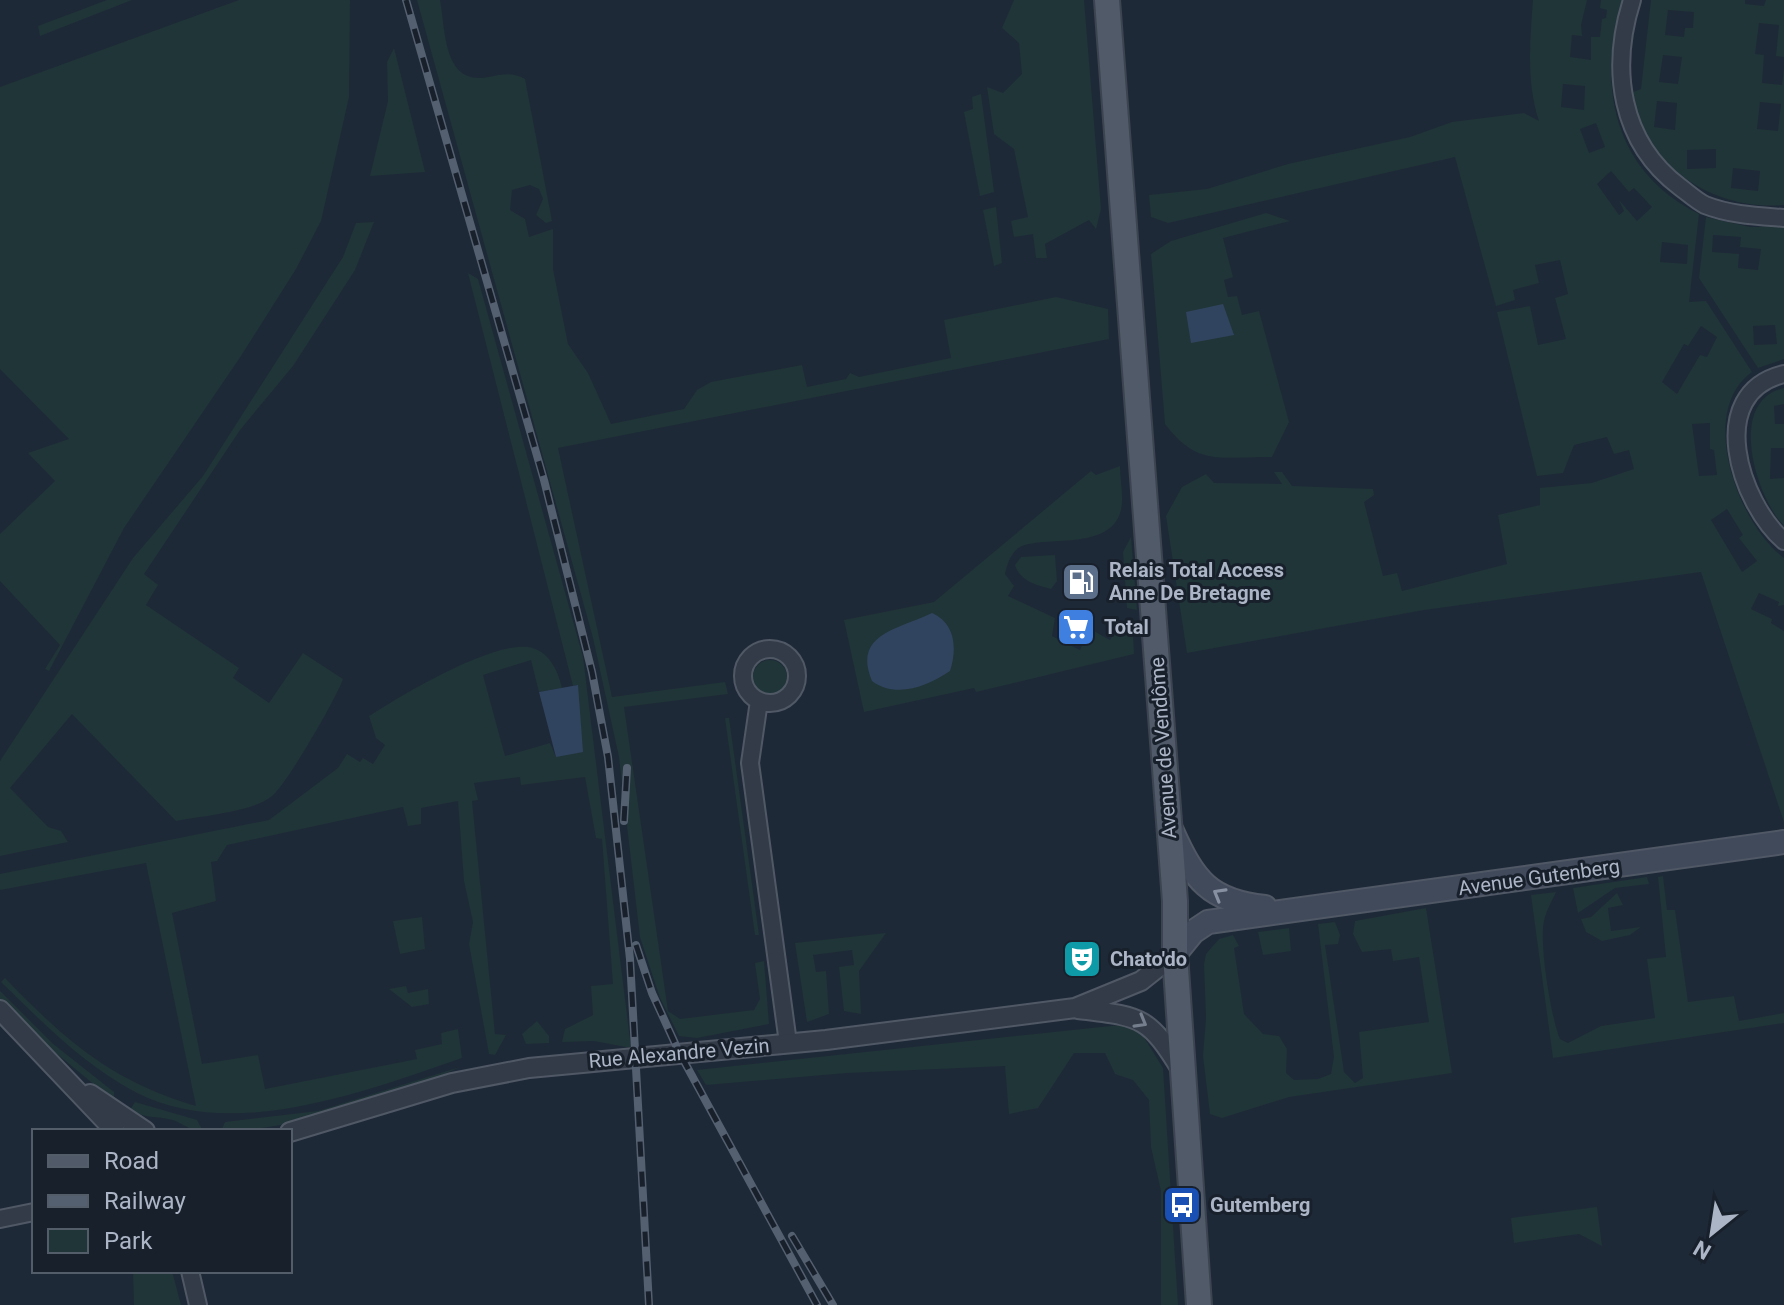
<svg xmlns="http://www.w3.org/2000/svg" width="1784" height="1305" viewBox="0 0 1784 1305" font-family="Roboto,sans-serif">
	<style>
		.green { fill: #203538; fill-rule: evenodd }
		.water { fill: #31445f }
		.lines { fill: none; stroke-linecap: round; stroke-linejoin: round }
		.minor-casing { stroke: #505866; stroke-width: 20 }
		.tertiary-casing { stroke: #505866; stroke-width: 22 }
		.secondary-casing { stroke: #505866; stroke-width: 26 }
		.primary-casing { stroke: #3c4451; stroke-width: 28 }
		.minor { stroke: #323b47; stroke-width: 16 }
		.tertiary { stroke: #323b47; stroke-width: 18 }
		.secondary { stroke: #404a5b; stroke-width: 22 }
		.primary { stroke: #505a68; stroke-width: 24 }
		.rail-casing { stroke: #545f6f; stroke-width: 8 }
		.rail { stroke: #18202c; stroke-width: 5; stroke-dasharray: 15; stroke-linecap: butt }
		.oneway { stroke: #8690a0 }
		.oneway2 { stroke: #757e8c }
		.labels { text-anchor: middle; stroke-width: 6; stroke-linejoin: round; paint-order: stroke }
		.poi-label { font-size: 20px; font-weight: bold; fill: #acb5c5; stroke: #18202c; text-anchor: start }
		.street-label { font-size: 20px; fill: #acb5c5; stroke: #18202c }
	</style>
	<rect width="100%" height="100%" fill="#1e2937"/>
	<path class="green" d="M107,0H132L40,36L38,26Z
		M239,0H350L349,97L321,221L296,269L241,356L124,528L49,671L45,669L60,645L0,581V534L55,481L28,453L69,439L0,369V87Z
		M417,0H440C446,32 443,86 489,77C502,74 513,72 525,79L552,221L546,223L536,215L543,199L539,189L530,185L512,190L510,210L525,219L529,237L553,229V269L568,344L588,373L611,424L684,409L697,390L711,382L802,365L807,387L846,379L850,373L859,377L951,358L944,320L1056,297L1108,309L1109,339L558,448L612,697L725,682L728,694L624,707L668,1011L680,1019L754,1010L760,999L755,963L764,961L769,1024L697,1038L679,1036L660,998L640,937L619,757L593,638Z
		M1014,0H1084L1101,209L1096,229L1089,220L1045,244L1047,258H1036L1033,234L1014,237L1011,221L1028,217L1014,149L994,134L987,87L1003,93L1022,74L1019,43L1002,28Z
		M1533,0H1587L1581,25L1582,36L1572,35L1570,57L1591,60V37H1600L1602,19L1606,18L1607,10L1600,8L1601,0H1623C1596,84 1613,172 1699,214L1689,302L1706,301L1752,372C1697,411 1737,523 1784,558V605L1778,606L1779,602L1759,593L1751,609L1772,619L1771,623L1784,631V822L1701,572L1424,610L1187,653L1166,516L1182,487L1206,474L1214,483L1282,484L1274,472H1282L1292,486L1373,489L1374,495L1364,502L1383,576L1397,573L1402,591L1507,564L1498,515L1540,505V488L1592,483L1634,469L1629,450L1614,454L1607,437L1574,445L1563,473L1537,476L1497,312L1530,306L1538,345L1566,339L1555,298L1568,294L1560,260L1535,265L1539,283L1513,290L1515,300L1496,306L1455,157L1168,223L1151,217L1149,195L1207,189L1288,164L1410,137L1452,122L1524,113L1539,121C1526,82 1530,41 1533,0ZM1563,84L1585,86L1584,110L1561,107ZM1596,123L1605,147L1589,153L1580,129ZM1611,171L1629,192L1634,188L1652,207L1637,221L1619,200L1624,211L1619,215L1597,184ZM1662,242L1688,245L1687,264L1660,262ZM1701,326L1717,337L1707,357L1700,355L1677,394L1662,382L1684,344L1688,346ZM1710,423V449L1714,450L1717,475L1699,476L1692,424ZM1727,509L1743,535L1739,538L1757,561L1742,572L1711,520Z
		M1651,0H1745V4L1764,6L1766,0H1784V57L1776,56L1779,25L1759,23L1755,54L1764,55L1762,83L1782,85L1784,68V205C1713,211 1643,166 1633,92L1641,89ZM1668,10L1694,12L1693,28H1685L1684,37L1665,35ZM1663,55L1682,57L1678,84L1659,82ZM1657,101L1677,103L1675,130L1654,127ZM1760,102L1781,104L1778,131L1757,129ZM1716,149V168L1687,169V150ZM1733,168L1760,171L1758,191L1731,188Z
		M394,48L425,172L370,176L388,101L387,62Z
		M981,94L994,192L980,196L964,112L973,109L972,97Z
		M996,207L1002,263L994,266L983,210Z
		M1266,213L1290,221L1223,238L1233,277L1224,280L1228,297L1237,296L1242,315L1259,311L1289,422L1272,457C1222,456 1198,468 1165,424L1151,254L1171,241Z
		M1706,217L1750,227H1784V359L1758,368L1699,278ZM1713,235L1741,237L1740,247L1761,249L1758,270L1738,268L1739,254L1712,252ZM1775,325L1777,344L1754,345L1753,326Z
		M374,222L355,270L293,366L240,430L144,574L158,585L146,605L239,668L233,678L269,703L303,653L343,679C336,699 287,784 272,796C253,812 201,816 176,821L72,714L10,788L48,827L61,831L68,842L0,856V761L133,558L203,476L343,257L356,223Z
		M468,273L478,279L583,657L631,1048L594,1041L562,1042L565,1029L593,1015L591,986L613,984L602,839L596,838L585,777L521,785L520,777L474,783L478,800L472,801L495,1034L506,1035L495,1055L489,1054L469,944L473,922L464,881L458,801L421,808V824L408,826L403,807L227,845L217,861L211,862L216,901L172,913L202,1064L258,1055L265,1089L417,1059L415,1050L442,1044L441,1033L458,1029L462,1058C367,1091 233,1142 137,1093C85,1066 43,1023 1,982L5,978C65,1040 111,1081 196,1106L146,863L0,890V874L269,820L338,768L347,754L360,762L363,758L373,764L385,745L376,738L369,716C402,695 490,642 528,647C549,650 558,671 562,688L539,692L531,660L483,675L505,756L550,743L556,757L577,685L573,686Z
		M1784,388V404L1774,406L1775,424H1784V448H1771L1770,479L1784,478V526C1756,497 1726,401 1784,388Z
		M1120,466C1120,479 1124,497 1121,510C1111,552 1043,535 1020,547C1011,552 1007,565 1005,574L1014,586L1008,596L1055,618L1052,636L1080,650L1090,629L1110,640L1117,626L1133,635L1134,654L976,692L974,688L864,712L844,620L934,602L1091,471L1096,475Z
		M1131,537L1137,610L1127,608L1123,552Z
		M1055,555L1057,581L1051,589C1036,585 1020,581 1015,565L1021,557Z
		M753 677a17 17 0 1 1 34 0a17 17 0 1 1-34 0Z
		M725,718H729L759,935H755Z
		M1663,876L1667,910H1675L1688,1002L1734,996L1739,1021L1784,1013V1023L1553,1058L1531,895L1556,892C1552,901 1546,911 1544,921C1539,943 1551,1018 1560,1039L1568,1043L1601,1026L1655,1018L1647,959L1666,957L1658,877Z
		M1647,877L1649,884L1615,888L1578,913L1573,888Z
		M1617,893L1623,905L1608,908L1611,931L1641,927L1630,935L1602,941L1586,932L1581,919L1591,917Z
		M1426,908L1452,1073L1289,1097L1222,1118L1210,1114L1203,1056L1206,1018L1204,964L1206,954L1219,939L1233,935L1239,946L1234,948L1244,1014L1263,1034L1279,1036L1287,1049L1286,1073L1294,1080L1318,1079L1331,1074L1334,1057L1318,924L1335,922L1340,935L1338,944L1325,945L1344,1072L1355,1083L1363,1078L1359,1032L1429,1022L1419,957L1393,961L1391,949L1362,952L1353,934L1355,921Z
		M422,917L425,949L400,954L393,921Z
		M1289,928L1291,951L1263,955L1258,932Z
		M886,933L859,971L861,1014L844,1011L839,967L854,965L852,950L813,955L816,972L826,971L829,1014L807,1022L795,943Z
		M406,986L408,993L428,989L429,1004L412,1007L389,989Z
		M0,991L52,1043L114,1092V1101L33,1034L0,1000Z
		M537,1021L549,1036V1043L526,1044L522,1034Z
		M1120,1025L1140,1031L1163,1068L1178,1305H1161V1191L1151,1147L1149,1100L1133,1080L1115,1074L1105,1053H1074L1038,1108L1009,1114L1005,1066L847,1073L706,1085L697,1070Z
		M460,1067C396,1097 292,1131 221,1131L225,1122L318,1111Z
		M135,1102L197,1120L203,1131C187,1131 182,1121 168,1119C154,1116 143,1118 130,1110Z
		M1597,1207L1602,1246L1579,1234L1514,1243L1511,1218Z
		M133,1271H172L181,1305H134Z"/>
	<path class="water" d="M1223,304L1234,335L1191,343L1186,312Z
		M932,613C956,624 957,649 950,671C928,686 896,699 872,681C852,634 899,629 932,613Z
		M578,685L583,752L556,757L539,692Z"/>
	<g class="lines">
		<defs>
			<path id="minor" d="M1632,0C1610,69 1620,142 1680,187C1688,193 1697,201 1705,205C1730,215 1758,216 1784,218
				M1784,374C1704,393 1740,503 1784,541
				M743 676a27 27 0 1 1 54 0a27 27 0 1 1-54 0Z
				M759,701L750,763L788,1043
				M0,1219L34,1212
				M190,1271L198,1305"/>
			<path id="tertiary" d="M1078,1009C1141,1017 1148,1015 1182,1071
				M0,1010L115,1131
				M90,1094L145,1131
				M290,1132L452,1083L529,1068L826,1040L1075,1008L1141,981L1175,954"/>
			<path id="secondary" d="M1172,831C1194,880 1209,901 1265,907
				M1175,954L1193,932L1208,922L1784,842"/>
			<path id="primary" d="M1107,0L1175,901V954L1199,1305"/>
		</defs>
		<use href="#minor" class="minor-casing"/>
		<use href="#tertiary" class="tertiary-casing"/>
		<use href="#secondary" class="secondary-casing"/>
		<use href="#primary" class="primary-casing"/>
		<use href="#minor" class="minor"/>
		<use href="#tertiary" class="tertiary"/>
		<use href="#secondary" class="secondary"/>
		<use href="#primary" class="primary"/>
		<defs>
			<path id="rail" d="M406,0L544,480L592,672L608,757L630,959L649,1305
				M624,821L627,768
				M636,945L652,993L679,1052L817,1305
				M792,1236L833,1305"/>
		</defs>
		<use href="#rail" class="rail-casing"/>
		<use href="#rail" class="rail"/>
	</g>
	<defs><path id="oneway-chevron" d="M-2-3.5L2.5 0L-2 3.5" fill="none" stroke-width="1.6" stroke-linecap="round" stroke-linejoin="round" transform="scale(2)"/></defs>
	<use class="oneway" href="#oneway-chevron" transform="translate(1219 894) rotate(-150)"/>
	<use class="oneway2" href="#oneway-chevron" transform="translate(1141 1022) rotate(30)"/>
	<defs>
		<symbol id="fuel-square" viewBox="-11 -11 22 22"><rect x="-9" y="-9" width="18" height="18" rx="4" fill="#5c6f8a" stroke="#18202c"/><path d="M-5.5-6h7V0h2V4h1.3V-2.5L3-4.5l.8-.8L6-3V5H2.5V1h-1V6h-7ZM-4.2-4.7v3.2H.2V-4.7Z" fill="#fff"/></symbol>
		<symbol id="supermarket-square" viewBox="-11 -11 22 22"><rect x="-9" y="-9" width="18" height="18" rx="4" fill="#3f7fe0" stroke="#18202c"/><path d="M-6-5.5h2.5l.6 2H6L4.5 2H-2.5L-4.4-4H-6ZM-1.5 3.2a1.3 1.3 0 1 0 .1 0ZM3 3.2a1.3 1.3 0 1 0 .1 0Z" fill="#fff"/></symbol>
		<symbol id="theatre-square" viewBox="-11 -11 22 22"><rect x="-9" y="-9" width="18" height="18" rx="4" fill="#0f9aa8" stroke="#18202c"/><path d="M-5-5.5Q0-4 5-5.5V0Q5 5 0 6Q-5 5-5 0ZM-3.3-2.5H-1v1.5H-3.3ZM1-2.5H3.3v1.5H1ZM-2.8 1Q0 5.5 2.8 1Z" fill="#fff"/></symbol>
		<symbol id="bus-square" viewBox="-11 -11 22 22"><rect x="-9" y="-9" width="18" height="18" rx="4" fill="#1a4fb4" stroke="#18202c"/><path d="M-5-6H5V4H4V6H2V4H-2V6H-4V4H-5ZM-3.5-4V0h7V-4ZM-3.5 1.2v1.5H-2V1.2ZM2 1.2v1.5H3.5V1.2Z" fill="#fff"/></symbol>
	</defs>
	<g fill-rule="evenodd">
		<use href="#fuel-square" x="1059" y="560" width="44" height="44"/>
		<use href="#supermarket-square" x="1054" y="605" width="44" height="44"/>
		<use href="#theatre-square" x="1060" y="937" width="44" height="44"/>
		<use href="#bus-square" x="1160" y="1183" width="44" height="44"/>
	</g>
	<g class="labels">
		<g class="poi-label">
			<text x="1109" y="577">Relais Total Access<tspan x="1109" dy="23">Anne De Bretagne</tspan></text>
			<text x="1104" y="634">Total</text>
			<text x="1110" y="966">Chato'do</text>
			<text x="1210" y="1212">Gutemberg</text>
		</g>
		<g class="street-label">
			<text transform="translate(1163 748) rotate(-94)" y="7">Avenue de Vendôme</text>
			<text transform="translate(1539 877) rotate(-8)" y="7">Avenue Gutenberg</text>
			<text transform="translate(679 1053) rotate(-5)" y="7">Rue Alexandre Vezin</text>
		</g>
	</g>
	<rect x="32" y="1129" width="260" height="144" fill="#18202c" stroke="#535c69" stroke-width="2"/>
	<rect x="48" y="1155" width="40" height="12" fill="#505a68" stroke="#535c69" stroke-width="2"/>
	<text x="104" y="1169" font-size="24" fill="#acb5c5">Road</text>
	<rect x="48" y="1195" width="40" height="12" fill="#545f6f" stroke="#535c69" stroke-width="2"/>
	<text x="104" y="1209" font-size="24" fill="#acb5c5">Railway</text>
	<rect x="48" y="1229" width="40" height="24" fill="#203538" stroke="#535c69" stroke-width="2"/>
	<text x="104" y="1249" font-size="24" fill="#acb5c5">Park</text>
	<g transform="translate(1712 1233) rotate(210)" stroke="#18202c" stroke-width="6" paint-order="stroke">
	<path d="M0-6L14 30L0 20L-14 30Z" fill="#acb5c5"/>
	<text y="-12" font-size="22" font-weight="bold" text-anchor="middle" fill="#acb5c5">N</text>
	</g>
</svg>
